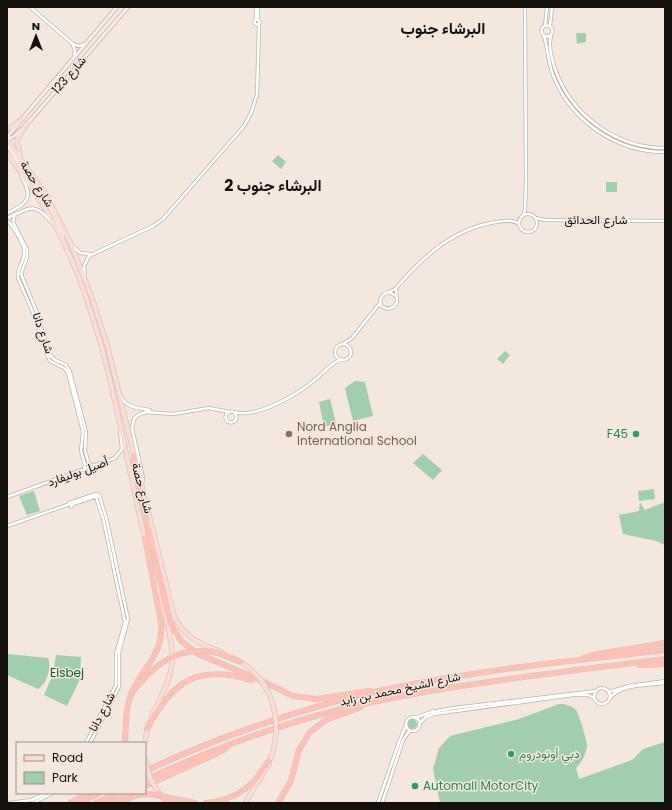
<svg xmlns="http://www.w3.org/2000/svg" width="672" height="810" viewBox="0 0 672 810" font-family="Poppins,Vazirmatn,sans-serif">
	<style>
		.green { fill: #a1ceac }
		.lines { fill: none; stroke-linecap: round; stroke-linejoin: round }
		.tertiary-casing { stroke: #c0b3aa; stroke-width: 4 }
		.secondary-casing { stroke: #c0b3aa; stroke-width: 4.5 }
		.primary-casing { stroke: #cbcaca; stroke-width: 5.5 }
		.motorway-casing { stroke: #cbcaca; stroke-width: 6 }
		.tertiary { stroke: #fff; stroke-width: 2.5 }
		.secondary { stroke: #ffece8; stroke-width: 3 }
		.primary { stroke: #fedad1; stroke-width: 4 }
		.motorway { stroke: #fec1b3; stroke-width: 5 }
		.primary-bridge-casing { stroke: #cbcaca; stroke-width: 5.5; stroke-linecap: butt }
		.motorway-bridge-casing { stroke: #cbcaca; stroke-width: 6; stroke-linecap: butt }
		.primary-bridge { stroke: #fedad1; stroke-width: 4 }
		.motorway-bridge { stroke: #fec1b3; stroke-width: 5 }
		.education-dot { fill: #8d6e63; stroke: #f4e7dd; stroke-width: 1.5 }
		.leisure-dot { fill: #2e9e5b; stroke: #f4e7dd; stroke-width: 1.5 }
		.labels { text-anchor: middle; stroke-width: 3; stroke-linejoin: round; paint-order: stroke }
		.street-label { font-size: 12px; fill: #14100c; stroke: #f4e7dd }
		.education-label { font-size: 12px; fill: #785e54; stroke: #f4e7dd; text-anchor: start }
		.leisure-label { font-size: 12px; fill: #27864d; stroke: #f4e7dd; text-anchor: start }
		.park-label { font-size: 12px; fill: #085e2e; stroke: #f4e7dd }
		.district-label { font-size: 16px; font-weight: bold; fill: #14100c; stroke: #f4e7dd }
	</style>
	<rect width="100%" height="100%" fill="#f4e7dd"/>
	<path class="green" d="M576,33H586V42L577,44Z
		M278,155L286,162L281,169L272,161Z
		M606,182H617V192H606Z
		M505,351L510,355L503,364L497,359Z
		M355,381L365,382L373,416L353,421L345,388Z
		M330,399L336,424L324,427L319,402Z
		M423,454L442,470L433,480L413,463Z
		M654,489L655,499L639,501L638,491Z
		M34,491L40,511L27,515L19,496Z
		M640,502L645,510L665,502V545L656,541L623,534L619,515L639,511Z
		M7,652L8,654L48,658C52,667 47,684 38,689L7,675Z
		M56,655L81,657L80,679L67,706L44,695L53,674Z
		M559,704C565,704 571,705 576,710C579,714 587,740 587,746C586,755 582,761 576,768L579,779L632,760L643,749L665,742V803H440L433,769L439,748L450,736L519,719Z
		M407 724a5 5 0 1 1 10 0a5 5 0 1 1-10 0Z"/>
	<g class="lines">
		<defs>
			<path id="tertiary" d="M30,7L73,44L79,46L85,44
				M258,19V7
				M254.5 22a2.5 2.5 0 1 1 5 0a2.5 2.5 0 1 1-5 0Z
				M256,20V7
				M541.5 31a5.5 5.5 0 1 1 11 0a5.5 5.5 0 1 1-11 0Z
				M545,26L547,7
				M550,26L552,7
				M544,36C548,48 548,62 553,75C571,121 616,152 665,152
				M551,36C548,46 552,59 555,69C571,115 616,148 665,148
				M72,43L75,50L74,57
				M7,213C28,204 34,197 21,176
				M519 223a9 9 0 1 1 18 0a9 9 0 1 1-18 0Z
				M15,214L13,222L27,250V257L21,274L37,313L49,354L55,360L66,365L70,372L86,432L85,451L89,464L95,466
				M523,216L525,210L526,181L525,7
				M7,218C31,208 34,201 52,223
				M536,218L545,220L665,221
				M7,221L10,223C16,233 28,247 23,259C21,266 17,270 18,278L35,317L47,355L50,361L64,368L68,373L83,432L81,451L85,465L84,470
				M73,246L80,253L91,254
				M85,277L84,266L89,256L153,226L163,219L244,126L251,113L257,95L259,24
				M389,292L395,289C423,257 452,229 496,222C503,221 513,219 519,224
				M396,296L389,292L384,294L380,299L381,306L387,309L394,307L397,302L396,288
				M335 352a8 8 0 1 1 16 0a8 8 0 1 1-16 0Z
				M343,344L352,338L380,303
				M121,396C126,408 138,408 150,410
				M225.5 417a5.5 5.5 0 1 1 11 0a5.5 5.5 0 1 1-11 0Z
				M234,412C257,419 298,394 316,379C324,372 330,364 340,360
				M142,483L143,478L132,428L134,419L138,415L146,412L173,414L209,408L229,412
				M7,497L115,458L122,449L120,431
				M69,503L96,494L99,495
				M71,507L73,504L97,496
				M7,526L70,504
				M594 696a8 8 0 1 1 16 0a8 8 0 1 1-16 0Z
				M609,692L629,686L665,681
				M610,698C620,684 649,685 665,683
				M406 724a7 7 0 1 1 14 0a7 7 0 1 1-14 0Z
				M415,718L431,712L454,708L596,691
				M419,724L426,717L434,714L573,695H588L594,698
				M86,743L116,685V654L125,622L103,518L95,494
				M90,743L119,687V653L128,619L106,517L99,495
				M9,803L32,800L47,793
				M33,803L53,793
				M378,803L399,742L406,725
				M382,803L403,740L410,730"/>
			<path id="secondary" d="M21,120L117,7
				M27,124L128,7
				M7,140L13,137L23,128
				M7,141L9,135L18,124
				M7,144C22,174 56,205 63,238"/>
			<path id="primary" d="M7,129L12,127L22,119
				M7,140L46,195L70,242L91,295L107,345L174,616C184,637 201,645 222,652
				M7,153C25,178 43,202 57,229C107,325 120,435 145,539
				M20,154L17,140L27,123
				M145,743C147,717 163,699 170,674C178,646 162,608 155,581
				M245,803L269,764"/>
			<path id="motorway" d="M134,456V466L169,620L181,641L198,654L258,679L293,696L317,699L370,691
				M584,658L598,654L665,643
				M640,665L665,664
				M147,729C172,681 197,664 252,680
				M125,743C126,725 125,709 132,692C144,666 164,654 161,622L145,538
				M145,771C230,732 320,701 413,684C496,668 581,660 665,650
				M145,780C208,751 274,726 342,709C448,684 557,673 665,659
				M145,786L220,752L227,747
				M70,803L87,793
				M80,803L99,793
				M96,803L116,793
				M110,803L131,793
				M117,803L137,795L150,794L195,803
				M206,803C224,801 242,794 254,781C261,774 265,765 271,758
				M278,803L291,781L299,750L310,732L326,720L361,707"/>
		</defs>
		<use href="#tertiary" class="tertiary-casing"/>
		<use href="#secondary" class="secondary-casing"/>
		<use href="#primary" class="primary-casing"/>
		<use href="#motorway" class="motorway-casing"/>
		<use href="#tertiary" class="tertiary"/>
		<use href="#secondary" class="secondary"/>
		<use href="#primary" class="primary"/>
		<use href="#motorway" class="motorway"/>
		<defs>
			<path id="primary-bridge" d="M241,662C274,683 283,722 271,758
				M145,758L150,778L159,794"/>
			<path id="motorway-bridge" d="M130,696C152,665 178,644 218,653C226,655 233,659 241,662
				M158,793L169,803"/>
		</defs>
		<use href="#primary-bridge" class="primary-bridge-casing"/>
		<use href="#motorway-bridge" class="motorway-bridge-casing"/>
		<use href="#primary-bridge" class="primary-bridge"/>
		<use href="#motorway-bridge" class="motorway-bridge"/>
	</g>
	<circle class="education-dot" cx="289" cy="434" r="4"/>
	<g class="leisure-dot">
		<circle cx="636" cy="434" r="4"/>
		<circle cx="511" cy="754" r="4"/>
		<circle cx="415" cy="786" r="4"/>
	</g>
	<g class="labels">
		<g class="street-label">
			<text transform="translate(69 75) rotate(-49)" y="4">شارع 123</text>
			<text transform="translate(37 184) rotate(58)" y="4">شارع حصة</text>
			<text x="596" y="224">شارع الحدائق</text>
			<text transform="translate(43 333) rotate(71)" y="4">شارع دانا</text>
			<text transform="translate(78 472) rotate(-20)" y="4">أصيل بوليفارد</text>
			<text transform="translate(142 488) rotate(75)" y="4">شارع حصة</text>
			<text transform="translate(400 689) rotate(-12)" y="4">شارع الشيخ محمد بن زايد</text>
			<text transform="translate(102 712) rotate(-62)" y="4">شارع دانا</text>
		</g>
		<g class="education-label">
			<text x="297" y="431">Nord Anglia<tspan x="297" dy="14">International School</tspan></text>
		</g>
		<g class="leisure-label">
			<text x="628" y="438" text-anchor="end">F45</text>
			<text x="519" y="758">دبي أوتودروم</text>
			<text x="423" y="790">Automall MotorCity</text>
		</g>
		<g class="park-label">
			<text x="67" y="677">Eisbej</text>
		</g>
		<g class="district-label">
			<text x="443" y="34">البرشاء جنوب</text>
			<text x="273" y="191">البرشاء جنوب 2</text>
		</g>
	</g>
	<rect width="672" height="810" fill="none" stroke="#14100c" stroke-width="16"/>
	<rect x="16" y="742" width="130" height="52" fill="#f4e7dd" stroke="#9a9189"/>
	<rect x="24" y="755" width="20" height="6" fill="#fedad1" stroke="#9a9189"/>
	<text x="52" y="762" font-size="12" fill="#14100c">Road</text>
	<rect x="24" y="772" width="20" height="12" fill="#a1ceac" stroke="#9a9189"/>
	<text x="52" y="782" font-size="12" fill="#14100c">Park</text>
	<g transform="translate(36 36)" stroke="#f4e7dd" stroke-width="3" paint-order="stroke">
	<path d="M0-3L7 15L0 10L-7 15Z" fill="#14100c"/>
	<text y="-6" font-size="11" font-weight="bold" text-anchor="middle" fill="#14100c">N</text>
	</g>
</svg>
